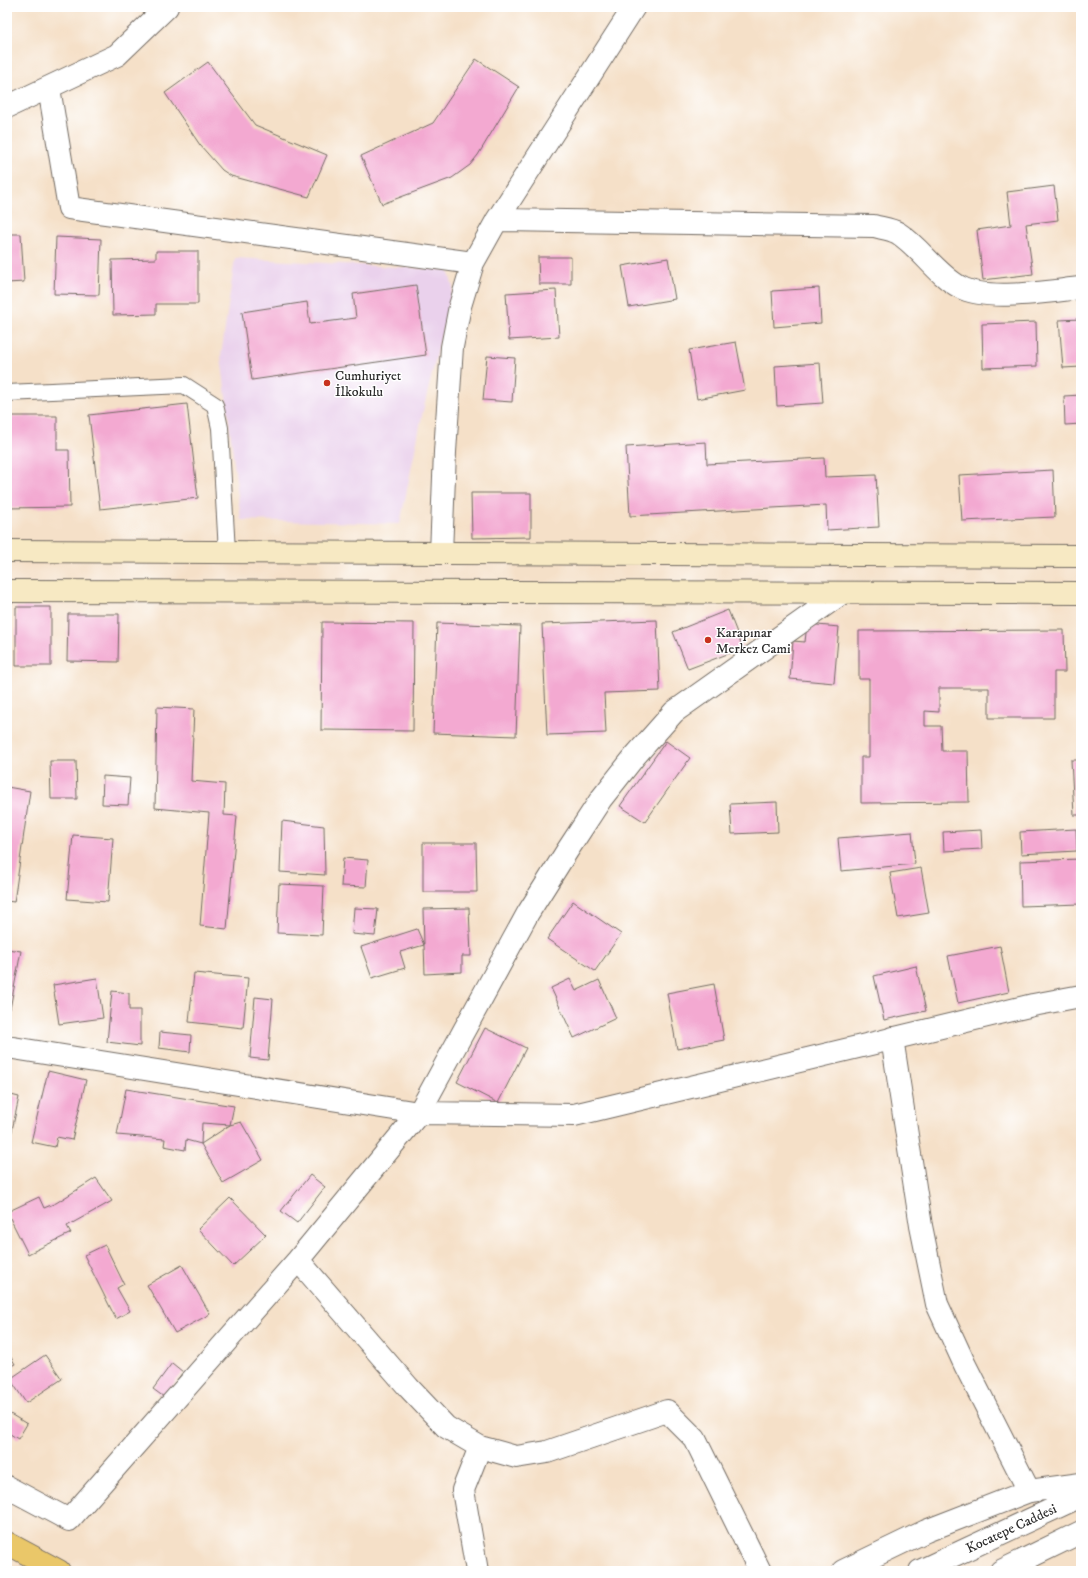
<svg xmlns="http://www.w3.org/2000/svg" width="1088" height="1578" viewBox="0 0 1088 1578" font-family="'IM FELL DW Pica',serif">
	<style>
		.built { fill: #ead1ec }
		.building { fill: #f3a9d1 }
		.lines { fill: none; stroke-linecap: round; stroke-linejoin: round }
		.service-casing { stroke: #726a62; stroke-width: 18 }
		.minor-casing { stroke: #726a62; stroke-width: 24 }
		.tertiary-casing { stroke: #726a62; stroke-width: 24 }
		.secondary-casing { stroke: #726a62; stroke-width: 24 }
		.trunk-casing { stroke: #726a62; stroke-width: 24 }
		.service { stroke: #fff; stroke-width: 16 }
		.minor { stroke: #fff; stroke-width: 22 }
		.tertiary { stroke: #fff; stroke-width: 22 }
		.secondary { stroke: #f7e9c3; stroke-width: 22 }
		.trunk { stroke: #eac769; stroke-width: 22 }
		.poi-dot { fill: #c8321e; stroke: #fff; stroke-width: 1.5 }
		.labels { text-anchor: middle; stroke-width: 3; stroke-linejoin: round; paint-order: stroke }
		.poi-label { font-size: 14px; fill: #2b2b2b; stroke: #fff; text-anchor: start }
		.street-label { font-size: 14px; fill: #2b2b2b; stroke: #fff }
	</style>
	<rect width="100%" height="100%" fill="#fff"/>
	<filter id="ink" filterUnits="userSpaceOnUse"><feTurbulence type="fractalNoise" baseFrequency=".025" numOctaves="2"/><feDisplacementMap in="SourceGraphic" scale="8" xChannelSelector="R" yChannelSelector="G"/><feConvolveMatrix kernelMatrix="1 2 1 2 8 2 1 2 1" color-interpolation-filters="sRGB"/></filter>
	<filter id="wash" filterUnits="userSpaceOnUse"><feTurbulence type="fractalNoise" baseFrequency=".012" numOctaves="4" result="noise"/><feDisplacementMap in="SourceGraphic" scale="16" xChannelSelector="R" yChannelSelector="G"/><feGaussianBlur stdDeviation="0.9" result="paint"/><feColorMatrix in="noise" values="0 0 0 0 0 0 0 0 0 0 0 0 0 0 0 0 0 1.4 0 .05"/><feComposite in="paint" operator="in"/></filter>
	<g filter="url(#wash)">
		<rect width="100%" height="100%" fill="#f5e0c8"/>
		<path class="built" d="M235,258L448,270L453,287L423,411L400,524L241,520L221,356Z"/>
		<g id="blocks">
			<path class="building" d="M476,59L519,87L478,155L470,165L452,178L382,204L361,156L433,123Z
				M208,62L255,125L327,155L309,197L231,176L222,170L200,145L165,93Z
				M1054,186L1058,220L1026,224L1033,274L983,280L977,230L1011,225L1007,192Z
				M7,234H21L24,282L7,283Z
				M56,237L101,239L99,295L54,294Z
				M156,251H198V304H156V314L113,315L112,260L156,259Z
				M538,257H571V284H539Z
				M668,258L675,299L629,307L622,266Z
				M416,285L426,355L252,380L242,312L307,302L310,324L356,318L353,294Z
				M819,288L821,323L774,327L772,291Z
				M556,290L559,337L509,340L506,293Z
				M1081,319V367L1063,368L1059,320Z
				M1036,322L1037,366L983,368L982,324Z
				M736,342L745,390L697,399L689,350Z
				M487,356L515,358L512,402L483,400Z
				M820,363L823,403L777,406L775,366Z
				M1081,395V424L1065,425L1064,396Z
				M187,404L198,498L100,509L89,415Z
				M8,416H57V450H69L70,507L7,508Z
				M706,442L707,464L824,458L825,477L876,475L879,527L827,530L826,505L630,516L626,447Z
				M1053,470L1055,517L962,521L959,475Z
				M471,493H531V537L472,538Z
				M16,607H51V666H16Z
				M728,610L743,648L688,669L673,632Z
				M68,614H119L118,662L67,661Z
				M657,620L660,691L604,693L606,733L547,735L542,624Z
				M322,622L414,623L413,731L321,730Z
				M437,623L520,626L516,736L433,733Z
				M807,624L839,627L834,683L790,679L793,641L805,642Z
				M1064,630L1065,672H1054V718H989V688H939V712L925,711V726H941L942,751H968L969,802L861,803V757H869V679H859V631Z
				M157,707L194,709L191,781L225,784L224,815L237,816L227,929L200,926L209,813L155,808Z
				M666,741L690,758L645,822L620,806Z
				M1071,760H1081V815H1074Z
				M50,761H76L77,799H51Z
				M103,776L130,778L128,805L102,804Z
				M7,787L30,791L14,902L7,901Z
				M777,802L778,832L732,834L730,804Z
				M282,821L324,826L325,875L280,872Z
				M1076,829L1077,851L1021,854L1020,832Z
				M981,830L982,849L944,851L943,832Z
				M912,832L915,864L841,871L838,838Z
				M73,835L113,838L108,902L67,899Z
				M423,843H476L477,892H423Z
				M343,858L368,860L366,887L341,886Z
				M1081,859V904L1021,906L1020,861Z
				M921,868L929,913L898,918L890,873Z
				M279,884L324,886L322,935L277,933Z
				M573,901L621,934L595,971L547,939Z
				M354,908L378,909L375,936L352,934Z
				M469,908L471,956H462V972L425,974L424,945L400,952L405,968L372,978L361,947L417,929L424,945L423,909Z
				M1000,946L1009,992L958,1003L948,956Z
				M7,949L21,951L10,1009L7,1008Z
				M916,966L926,1011L884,1020L874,976Z
				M194,973L248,978L243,1028L189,1022Z
				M97,978L103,1018L59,1024L53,985Z
				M570,979L576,991L599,980L616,1018L574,1038L551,988Z
				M714,984L724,1040L677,1049L667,993Z
				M112,991L129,993V1010H140V1046L107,1042Z
				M255,997L273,999L268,1060L250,1058Z
				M485,1028L526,1048L498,1103L457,1082Z
				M160,1032L191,1035L190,1052L159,1048Z
				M48,1071L86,1080L72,1140L57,1137L55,1147L31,1142Z
				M126,1089L234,1106L230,1125L202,1123L201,1144L230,1125L241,1122L263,1160L223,1183L201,1144L186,1140L185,1150L164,1146L165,1139L117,1135Z
				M7,1094L19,1097L9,1145H7Z
				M310,1175L325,1187L297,1223L281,1211Z
				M96,1178L112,1201L67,1226L71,1233L28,1254L7,1212L39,1197L44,1208L56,1203Z
				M230,1198L266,1235L233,1266L198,1229Z
				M105,1245L124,1284L117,1288L130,1311L116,1319L84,1255Z
				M182,1265L210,1314L175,1333L147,1285Z
				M7,1351L15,1364L7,1368Z
				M45,1355L62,1379L26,1403L10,1379Z
				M172,1363L183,1372L164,1397L153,1389Z
				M7,1412L27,1424L18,1439L7,1432Z"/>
		</g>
	</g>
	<g filter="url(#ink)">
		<use href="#blocks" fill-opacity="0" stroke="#726a62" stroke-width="1"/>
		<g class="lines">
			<defs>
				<path id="service" d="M7,393L184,385L215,405L220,428L227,552"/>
				<path id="minor" d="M49,88L69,208L473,263
					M7,107L117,55L167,7
					M497,220L874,226C881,228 891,229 898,233C921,248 936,274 960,287C987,302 1049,291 1081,288
					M441,553L445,452L452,347L460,306L473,263L497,220L634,7
					M892,1038L921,1226L937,1304L965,1365L1029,1491
					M7,1047L419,1113L574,1115L1033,1005L1081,996
					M298,1260L409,1388L446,1427L480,1447L516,1457L547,1452L667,1411L695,1439L760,1571
					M7,1487L69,1520L298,1260L419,1113L528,913L567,851L601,799L635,756L674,712L842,593
					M477,1571L463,1490L480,1447"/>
				<path id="tertiary" d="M843,1571L926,1531L1029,1491L1081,1484
					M920,1571L1081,1496
					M1001,1571L1081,1532"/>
				<path id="secondary" d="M7,551L1081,556
					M7,591L1081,593"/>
				<path id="trunk" d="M7,1543L59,1571"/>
			</defs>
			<use href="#service" class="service-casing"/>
			<use href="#minor" class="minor-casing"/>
			<use href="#tertiary" class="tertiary-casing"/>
			<use href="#secondary" class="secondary-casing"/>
			<use href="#trunk" class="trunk-casing"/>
			<use href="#service" class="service"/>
			<use href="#minor" class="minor"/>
			<use href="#tertiary" class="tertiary"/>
			<use href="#secondary" class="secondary"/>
			<use href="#trunk" class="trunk"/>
		</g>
	</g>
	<g class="poi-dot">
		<circle cx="327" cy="383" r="4"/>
		<circle cx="708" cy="640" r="4"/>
	</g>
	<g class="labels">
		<g class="poi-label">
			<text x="335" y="380">Cumhuriyet<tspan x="335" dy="16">İlkokulu</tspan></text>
			<text x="716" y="637">Karapınar<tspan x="716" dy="16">Merkez Cami</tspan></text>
		</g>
		<g class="street-label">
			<text transform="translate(1011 1528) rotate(-25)" y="5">Kocatepe Caddesi</text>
		</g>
	</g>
	<rect width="1088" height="1578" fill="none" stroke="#fff" stroke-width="24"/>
</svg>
